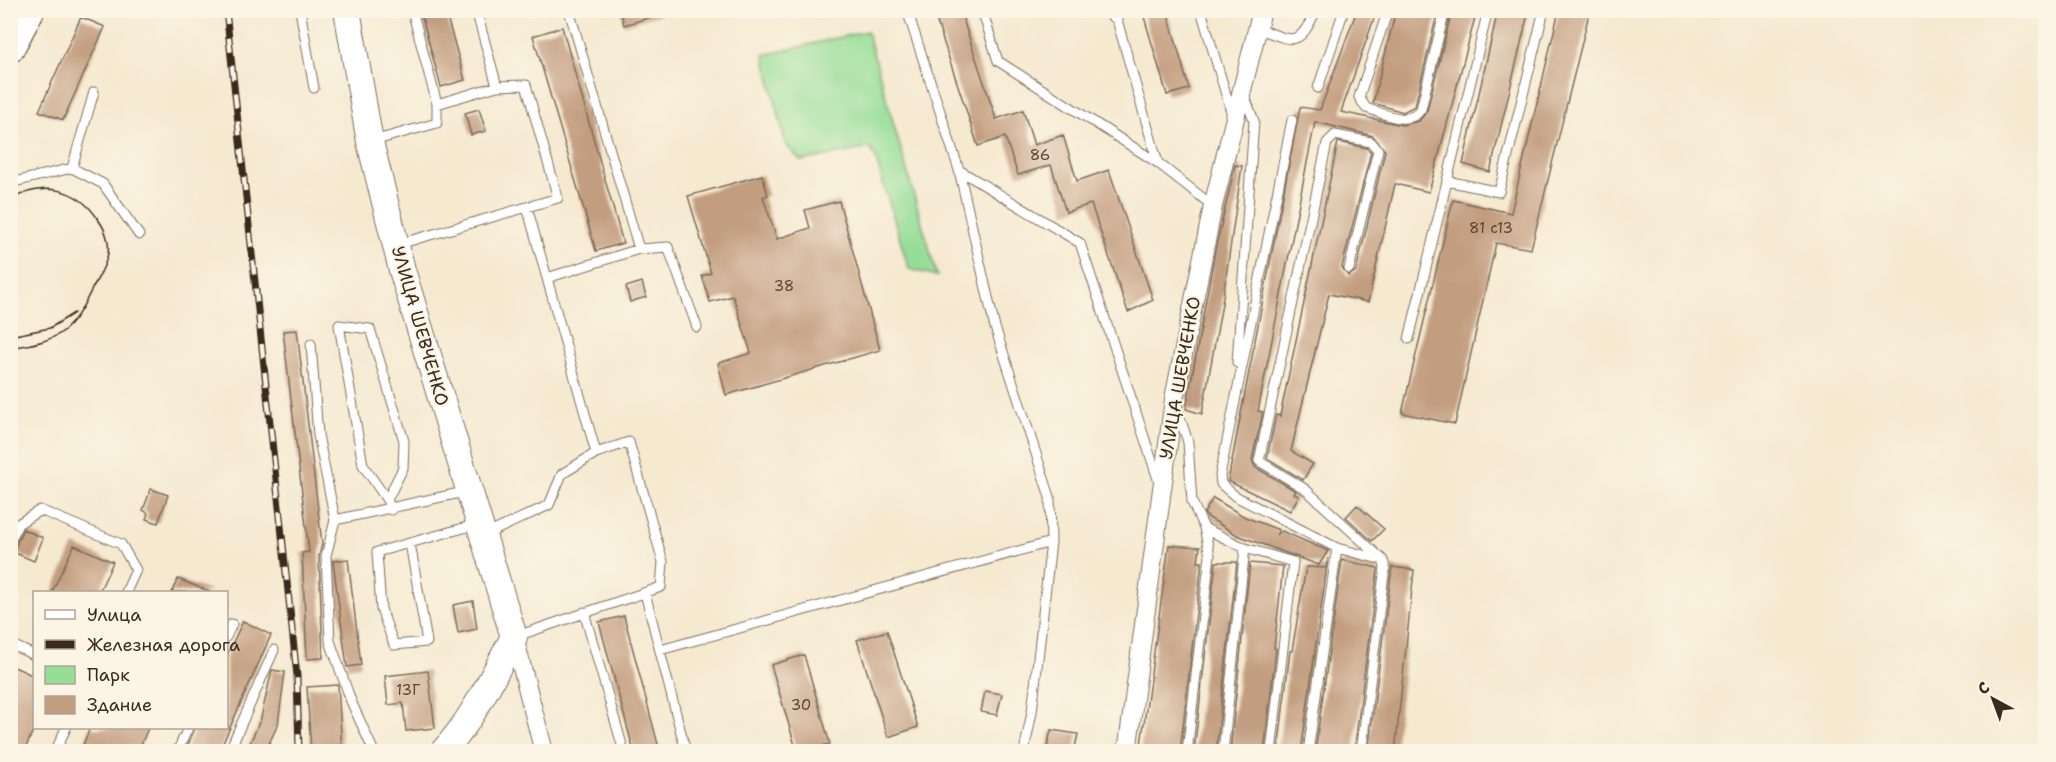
<svg xmlns="http://www.w3.org/2000/svg" width="2056" height="762" viewBox="0 0 2056 762" font-family="'Shantell Sans',sans-serif">
	<style>
		.green { fill: #96de98; stroke: #68845b; stroke-width: 1.5 }
		.building { fill: #c39d7f }
		.lines { fill: none; stroke-linecap: round; stroke-linejoin: round }
		.lane-casing { stroke: #7c6d5c; stroke-width: 11 }
		.street-casing { stroke: #7c6d5c; stroke-width: 20 }
		.secondary-casing { stroke: #7c6d5c; stroke-width: 28 }
		.primary-casing { stroke: #7c6d5c; stroke-width: 31 }
		.lane { stroke: #fff; stroke-width: 9 }
		.street { stroke: #fff; stroke-width: 18 }
		.secondary { stroke: #fff; stroke-width: 26 }
		.primary { stroke: #fff; stroke-width: 28 }
		.tram { stroke: #3b2a1e; stroke-width: 1.5 }
		.rail-casing { stroke: #3b2a1e; stroke-width: 7 }
		.rail { stroke: #fcf5e5; stroke-width: 4.5; stroke-dasharray: 14; stroke-linecap: butt }
		.labels { text-anchor: middle; stroke-width: 4.5; stroke-linejoin: round; paint-order: stroke }
		.number-label { font-size: 15px; fill: #5d4736 }
		.street-label { font-size: 18px; fill: #3b2a1e; stroke: #fcf5e5 }
	</style>
	<rect width="100%" height="100%" fill="#fcf5e5"/>
	<filter id="ink" filterUnits="userSpaceOnUse"><feTurbulence type="fractalNoise" baseFrequency=".0167" numOctaves="2"/><feDisplacementMap in="SourceGraphic" scale="12" xChannelSelector="R" yChannelSelector="G"/><feConvolveMatrix kernelMatrix="1 2 1 2 8 2 1 2 1" color-interpolation-filters="sRGB"/></filter>
	<filter id="wash" filterUnits="userSpaceOnUse"><feTurbulence type="fractalNoise" baseFrequency=".008" numOctaves="4" result="noise"/><feDisplacementMap in="SourceGraphic" scale="24" xChannelSelector="R" yChannelSelector="G"/><feGaussianBlur stdDeviation="1.35" result="paint"/><feColorMatrix in="noise" values="0 0 0 0 0 0 0 0 0 0 0 0 0 0 0 0 0 1.4 0 .05"/><feComposite in="paint" operator="in"/></filter>
	<g filter="url(#wash)">
		<rect width="100%" height="100%" fill="#f5e9d0"/>
		<path class="green" d="M867,31L937,276L909,269L875,156L870,148L801,161L786,145L764,55Z"/>
		<g id="blocks">
			<path class="building" d="M420,10H445L465,80L441,87Z
				M620,10H662V14L624,25Z
				M933,10H960L996,119L1023,110L1034,145L1063,135L1077,181L1109,170L1153,300L1128,312L1091,204L1066,212L1051,165L1018,175L1005,137L978,146Z
				M1142,10H1167L1189,89L1167,95Z
				M1357,10H1377L1341,112L1402,125L1419,121L1427,111L1452,10H1477L1429,192L1395,184L1368,302L1329,294L1291,451L1313,464L1303,480L1267,458L1276,415L1280,416L1338,142L1367,148L1371,152L1342,267L1348,276L1356,271L1385,151L1373,136L1315,122L1258,411L1263,412L1252,460L1255,467L1296,491L1294,494L1299,496L1290,511L1228,481L1300,107L1320,110Z
				M1396,10H1438L1415,106L1403,112L1373,103Z
				M1498,10H1529L1490,172L1463,164Z
				M1559,10H1590L1531,249L1496,243L1455,424L1402,413L1453,200L1511,213Z
				M81,17L105,27L63,120L39,111Z
				M562,27L623,243L596,251L533,36Z
				M479,109L486,131L471,135L465,113Z
				M1235,165L1242,166L1222,304L1202,414L1186,409L1215,251Z
				M762,175L768,195L763,197L777,239L810,228L805,210L839,201L880,350L726,395L718,363L751,353L733,296L710,302L702,276L711,273L688,196Z
				M642,282L646,297L630,302L626,287Z
				M297,330L322,544L319,556L323,658L307,659L302,553L309,552L283,331Z
				M151,489L168,495L158,523L146,519L148,513L143,510Z
				M1213,498L1245,517L1279,530L1276,535L1282,531L1328,551L1319,565L1237,535L1206,516L1204,513Z
				M1357,505L1384,529L1372,541L1346,517Z
				M23,529L43,538L34,561L13,552Z
				M74,545L113,562L99,592H52Z
				M1169,545L1200,547L1198,562H1202L1180,752H1140Z
				M1328,558L1301,752H1278L1290,651H1292L1306,567L1326,568Z
				M348,559L361,665L347,667L333,561Z
				M1342,560L1378,568L1354,752H1315Z
				M1216,562H1237L1216,752H1194Z
				M1250,563L1283,566L1274,648L1276,649L1264,752H1230Z
				M1392,567L1414,570L1395,752H1368Z
				M178,579L211,592H172Z
				M473,601L477,629L458,633L453,605Z
				M624,616L660,752H634L599,622Z
				M243,621L271,635L219,752H185L195,728H226V657Z
				M887,631L918,727L888,737L857,640Z
				M804,655L830,744L797,752L771,665Z
				M10,665L34,676V728L24,752H10Z
				M272,670L285,672L278,724L265,752H246L261,718Z
				M428,671L435,728L406,731L403,703L388,705L385,676Z
				M338,685L342,752H311L307,687Z
				M985,691L1002,694L997,715L981,712Z
				M90,728H148L138,752H80Z
				M1051,730L1078,734L1074,752H1046Z"/>
		</g>
	</g>
	<g filter="url(#ink)">
		<use href="#blocks" fill-opacity="0" stroke="#7c6d5c" stroke-width="1.5"/>
		<g class="lines">
			<defs>
				<path id="lane" d="M300,10L314,88
					M907,10L959,170L1080,243L1159,482
					M982,10L998,61L1158,163
					M1104,10L1117,20L1158,163L1213,206
					M1201,10L1232,115
					M1388,10L1359,97L1366,108C1383,113 1409,128 1421,109L1445,10
					M1258,28C1293,42 1299,48 1316,10
					M1318,88L1344,10
					M437,104L497,86L476,10
					M1292,120L1220,475L1221,484L1235,496L1337,548L1308,752
					M373,141L437,123V104L412,10
					M72,168L94,92
					M1447,181L1488,10
					M10,183L72,168L103,184L139,235
					M399,244L558,198L526,85L497,86
					M639,249L668,247L697,327
					M1349,269L1378,150L1371,142L1335,135L1327,143L1259,461L1305,489L1383,560
					M547,278L639,249L569,10
					M1409,339L1447,181L1499,192L1544,10
					M311,344L318,435L335,520L469,491
					M1237,363L1254,121L1244,94
					M1177,409L1188,442L1192,502L1204,528L1245,548L1223,752
					M387,500L403,468L404,441L370,329L339,325L363,465L387,500L391,510
					M335,520L326,556L330,641L351,701L374,752
					M485,535L549,505L562,474L596,453L527,207
					M10,542L18,524L40,510L121,544L136,570L126,592
					M410,543L427,642L394,645L381,609L377,552L478,524
					M1245,548L1293,562L1271,752
					M1337,548L1383,560L1385,567L1361,752
					M645,593L686,752
					M584,612L624,752
					M226,637L232,624
					M514,637L661,587L663,562L629,442L596,453
					M10,644L34,655
					M660,650L1051,542L1050,497L994,324L959,170
					M55,752L66,728
					M177,752L188,728
					M229,752L274,650
					M1024,752L1032,712L1051,542
					M1187,752L1210,555L1204,528"/>
				<path id="street" d="M514,637L544,752
					M1127,752L1174,399L1213,206L1262,10"/>
				<path id="secondary" d="M347,10L370,142L402,270L514,637C493,676 473,719 443,752"/>
				<path id="primary" d="M10,48L30,10"/>
			</defs>
			<use href="#lane" class="lane-casing"/>
			<use href="#street" class="street-casing"/>
			<use href="#secondary" class="secondary-casing"/>
			<use href="#primary" class="primary-casing"/>
			<use href="#lane" class="lane"/>
			<use href="#street" class="street"/>
			<use href="#secondary" class="secondary"/>
			<use href="#primary" class="primary"/>
			<path class="tram" d="M10,200C42,181 77,187 98,219C105,229 110,241 108,253C106,266 99,276 93,287C70,333 62,340 10,348
				M10,336L50,328L74,313"/>
			<defs>
				<path id="rail" d="M226,10L297,676L299,752"/>
			</defs>
			<use href="#rail" class="rail-casing"/>
			<use href="#rail" class="rail"/>
		</g>
	</g>
	<g class="labels">
		<g class="number-label">
			<text x="1040" y="160">86</text>
			<text x="1491" y="233">81 с13</text>
			<text x="784" y="291">38</text>
			<text x="408" y="695">13Г</text>
			<text x="801" y="710">30</text>
		</g>
		<g class="street-label">
			<text transform="translate(420 326) rotate(74)" y="6">УЛИЦА ШЕВЧЕНКО</text>
			<text transform="translate(1180 378) rotate(-80)" y="6">УЛИЦА ШЕВЧЕНКО</text>
		</g>
	</g>
	<rect width="2056" height="762" fill="none" stroke="#fcf5e5" stroke-width="36"/>
	<rect x="33" y="591" width="195" height="138" fill="#fcf5e5" stroke="#afa495" stroke-width="1.5"/>
	<rect x="45" y="610" width="30" height="9" fill="#ffffff" stroke="#afa495" stroke-width="1.5"/>
	<text x="87" y="621" font-size="18" fill="#3b2a1e">Улица</text>
	<rect x="45" y="640" width="30" height="9" fill="#3b2a1e" stroke="#afa495" stroke-width="1.5"/>
	<text x="87" y="651" font-size="18" fill="#3b2a1e">Железная дорога</text>
	<rect x="45" y="666" width="30" height="18" fill="#96de98" stroke="#afa495" stroke-width="1.5"/>
	<text x="87" y="681" font-size="18" fill="#3b2a1e">Парк</text>
	<rect x="45" y="696" width="30" height="18" fill="#c39d7f" stroke="#afa495" stroke-width="1.5"/>
	<text x="87" y="711" font-size="18" fill="#3b2a1e">Здание</text>
	<g transform="translate(1993 699) rotate(319)" stroke="#fcf5e5" stroke-width="4.5" paint-order="stroke">
	<path d="M0-4.5L10 22L0 15L-10 22Z" fill="#3b2a1e"/>
	<text y="-9" font-size="16" font-weight="bold" text-anchor="middle" fill="#3b2a1e">С</text>
	</g>
</svg>
